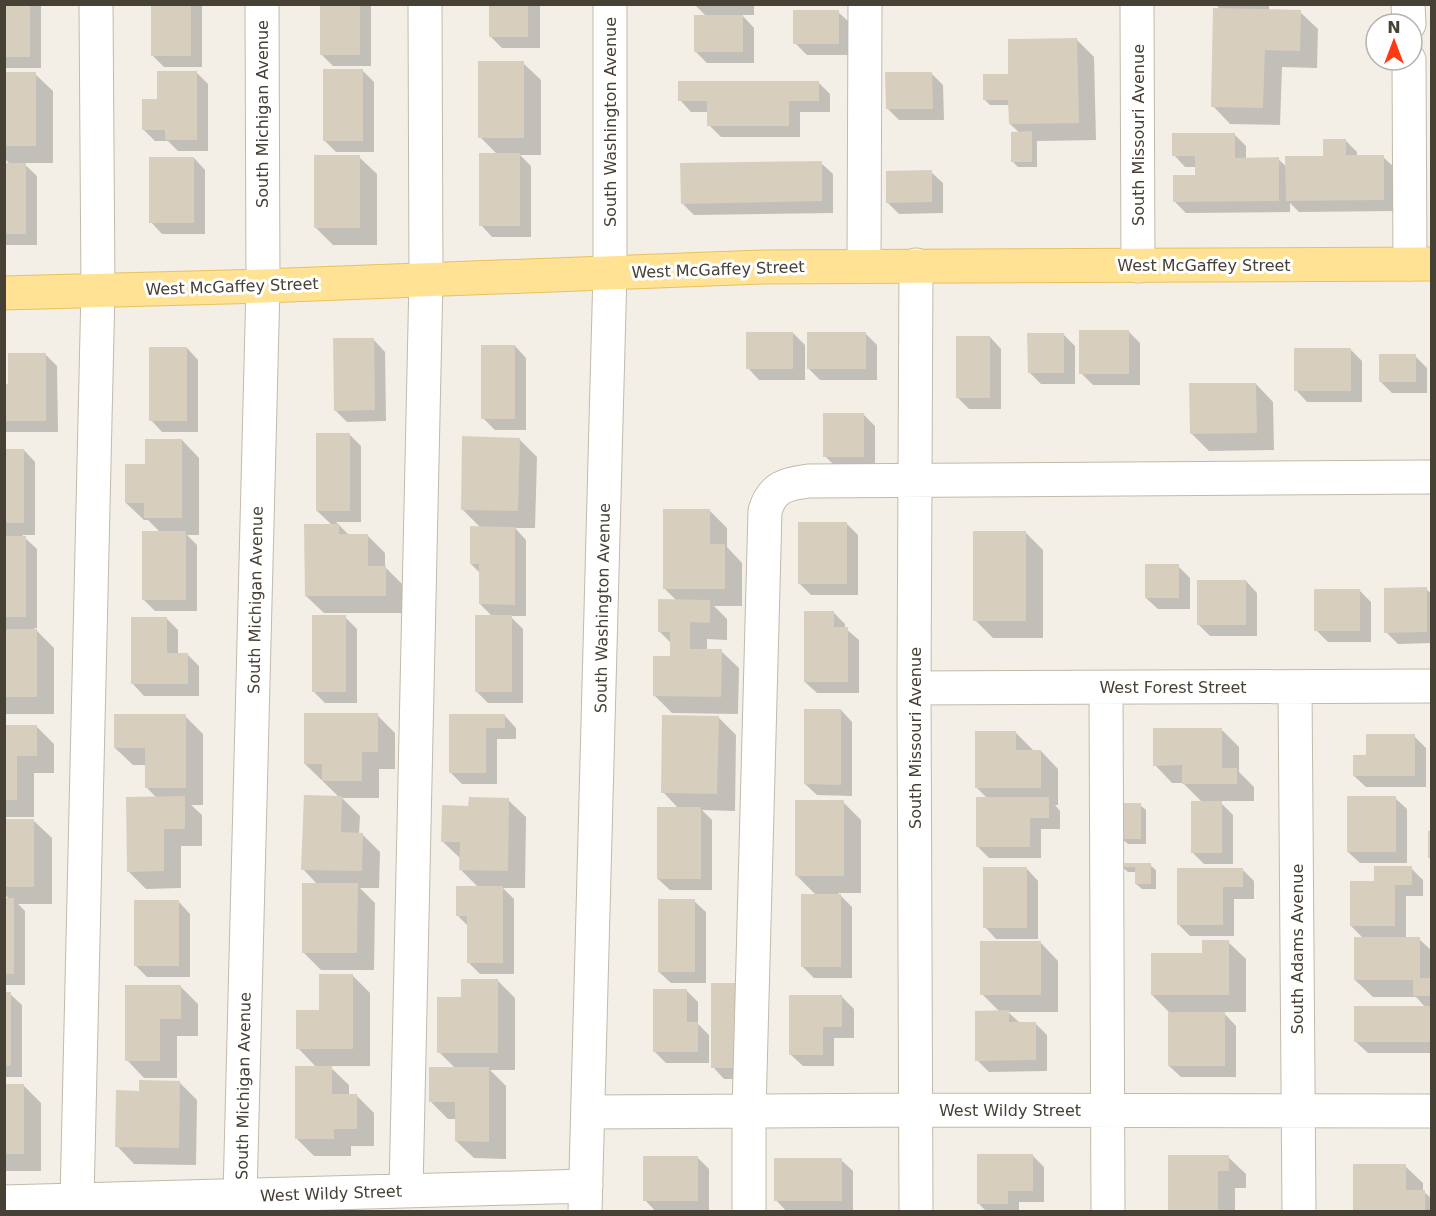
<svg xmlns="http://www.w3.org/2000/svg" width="1436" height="1216" viewBox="0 0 1436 1216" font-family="'DejaVu Sans',sans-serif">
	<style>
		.shadow { fill: #0003 }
		.building { fill: #d8cebe }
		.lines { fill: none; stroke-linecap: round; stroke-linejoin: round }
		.minor-casing { stroke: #c2baab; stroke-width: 35 }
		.major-casing { stroke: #e8c15f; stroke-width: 35 }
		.minor { stroke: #fff; stroke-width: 33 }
		.major { stroke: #ffe293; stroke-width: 33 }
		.labels { text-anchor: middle; stroke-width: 6; stroke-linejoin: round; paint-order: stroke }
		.street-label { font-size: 16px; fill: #464035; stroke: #fff }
	</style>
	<rect width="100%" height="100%" fill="#f3efe6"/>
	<path class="shadow" d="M4,4H41V68H4Z
		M152,4H202V67H164L152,55Z
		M321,4H371V66H333L321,54Z
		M491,4H540V48H502L491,37Z
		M694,4H754V15H742L754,28V63H707L695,51L706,16Z
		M1215,4H1269V11L1300,12L1318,29L1317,68L1282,67L1280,125L1230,124L1213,106L1220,9Z
		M838,12L850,23V55H807L795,43Z
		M1077,40L1094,57L1096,140L1037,141V167H1018L1013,162L1020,133L1010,124V105H990L985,100L1010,75Z
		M523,63L541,80V155H520L531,166V237H492L481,225L497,154L480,137Z
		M362,70L374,82V152H336L324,140Z
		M197,73L208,84V151H178L168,141H155L143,129Z
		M4,74H35L53,91V163H23L37,176V245H4V165H11L4,158Z
		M932,74L943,85L944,120H899L887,108Z
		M818,82L830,94V112H800V137H721L709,125V112H691L680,100Z
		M1234,134L1246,146V159H1278L1287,167L1325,157L1345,140L1357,152V157H1383L1395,168V211L1299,212L1290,203V212L1186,213L1174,201L1196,177V167H1185L1174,155Z
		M359,157L377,174V245H333L315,227Z
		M194,158L205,170V234H162L151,222Z
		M821,163L833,174V213L694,215L682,203Z
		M931,172L943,183V213L899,214L887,202Z
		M1128,331L1140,343V385H1093L1081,373Z
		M793,333L805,345V380H759L748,368Z
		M865,333L877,345V380H820L808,368Z
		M1063,334L1075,346V384H1041L1029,372Z
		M990,337L1001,349V409H969L957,397Z
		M374,340L385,352L386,421L347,422L335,410Z
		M515,346L526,358V430H495L483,418Z
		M187,348L198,360V432H162L151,420Z
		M1350,349L1362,361V402H1307L1296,390Z
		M45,354L57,366L58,432H5L4,386H10Z
		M1415,356L1427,368V393H1392L1380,381Z
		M1256,384L1273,402L1274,450L1209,451L1191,433Z
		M863,414L875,426V468H837L825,456Z
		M349,434L361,446V522H336L349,535H367L385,553V567L403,585V613H324L306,596L332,525L317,511Z
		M519,439L537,457L535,528H515L526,540V616H510L523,629V703H488L476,691L493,617L480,604V573L471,564L481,528L462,509Z
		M182,440L199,458V535H187L197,545V611H155L143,599L161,533L148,520H144L126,503Z
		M4,450H24L35,462V535H22L37,549V628H34L54,648V714H4Z
		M709,510L727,528V547L742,563V606H714L727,619V640L707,639V651H721L739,668L738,714L672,713L654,695L671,657V643L659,631L677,601L664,588Z
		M846,523L858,535V595H811L799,583Z
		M1025,532L1043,550V638H993L975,620Z
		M1178,566L1190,578V609H1158L1146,598Z
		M1246,581L1257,593V636H1210L1198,624Z
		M1426,589L1432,594V643L1398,644L1386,632Z
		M1359,590L1371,602V642H1328L1316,630Z
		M833,612L845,624V628L859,640V693H817L805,682Z
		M345,617L357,629V703H325L313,691Z
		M166,618L178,630V655H188L199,666V696H144L133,684Z
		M841,710L852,722V796L817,795L805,784Z
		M377,715L395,733V769H379V798H342L360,816L359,834H362L380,852L379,888H360L375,903L374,970H321L303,952L318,885L303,869L340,798L305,764Z
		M185,716L203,734V805H191L202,815V846H181V888L146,889L128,871L157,798L146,787V765H133L115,748Z
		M451,716H505L516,728V739H497V784H462L451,773Z
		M718,717L736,735L735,811L702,810L712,820V890H670L658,879L679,809L663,792Z
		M4,726H36L54,744V773H34V817H4Z
		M1221,729L1239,747V772L1254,787V801H1219L1233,815V864H1204L1192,852L1203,803L1183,783H1172L1155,765Z
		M1016,733L1034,751H1041L1058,769V805H1055L1060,811V829H1041V858H989L978,847L988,799L976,787Z
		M1414,736L1426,748V787H1366L1354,776L1367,756Z
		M1395,798L1407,809V863H1360L1348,852Z
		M508,800L526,817L525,888H503L514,899V974H480L469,963V927L458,916L479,888L460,869L461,859L442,841L470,807Z
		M843,802L861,820V893H838L852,907V978H814L803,967L817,896L797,876Z
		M1140,805L1146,810V844H1128L1122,839Z
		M4,821H34L52,838V904H18L25,911V985H4V900H10L4,894Z
		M1150,865L1156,870V889H1142L1136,884V872H1128L1122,867Z
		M1411,868L1423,880V896H1406V939H1419L1432,951V1053H1368L1356,1042L1426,1008L1416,997H1373L1355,980L1364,939L1351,926L1375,883Z
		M1027,869L1038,881V939H996L985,927Z
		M1243,870L1254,881V899H1234V936H1190L1179,925Z
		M694,901L706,912V983H671L659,972Z
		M179,902L190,914V977H147L136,966Z
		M1228,942L1246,959V1012H1223L1236,1026V1077H1181L1169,1066L1171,1014L1152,995L1204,955Z
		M1041,943L1058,961V1012H1008L1020,1023H1035L1047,1035V1071L989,1072L977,1060L1000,1012L982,994Z
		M352,975L370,993V1066H329L349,1085V1095H356L374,1113V1146H351V1156H314L296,1138L317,1068L298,1048L320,1012Z
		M498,981L515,998V1070H490L506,1086V1159L474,1158L456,1141V1119H448L430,1101L455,1068L439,1052Z
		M713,985L749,1079H724L713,1067Z
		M181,987L198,1004V1036H177V1078H144L127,1060Z
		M687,991L698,1002V1024L709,1035V1063H666L654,1051Z
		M4,994H10L22,1005V1077H4Z
		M842,997L854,1009V1038H834V1066H803L791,1055Z
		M179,1082L197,1100L196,1165L134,1164L117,1146L140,1092Z
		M4,1086H24L41,1103V1171H4Z
		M1033,1156L1044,1167V1202H1019V1212H987L979,1204Z
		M697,1157L709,1169V1212H656L645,1200Z
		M1228,1157L1246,1174V1188H1235V1212H1169Z
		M841,1160L853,1171V1212H787L776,1200Z
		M1405,1166L1423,1183V1191L1432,1199V1212H1354Z"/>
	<path class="building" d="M4,4H30V57H4Z
		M151,4H191V56H151Z
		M320,4H360V55H320Z
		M489,4H528V37H489Z
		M1213,8L1301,10L1300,51L1265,50L1263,108L1211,107Z
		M793,10H839V44H793Z
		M694,15H743V52H694Z
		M1077,38L1079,123L1009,124L1008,100H983V74H1008V39Z
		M478,61H524V138H478Z
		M323,69H363V141H323Z
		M157,71H197V140H165V130H142V99H157Z
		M4,72H36V146H4Z
		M885,72H932L933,109H886Z
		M678,81H819V101H789V126H707V101H678Z
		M1032,131V162H1011V132Z
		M1172,133H1235V158L1279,157V201L1173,202V175H1195V156H1172Z
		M1323,139H1346V155H1384V200L1286,201L1285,156H1323Z
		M479,153H520V226H479Z
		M314,155H360V228H314Z
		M149,157H194V223H149Z
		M822,161V201L681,204L680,163Z
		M4,163H26V234H4Z
		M932,170V202L886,203V171Z
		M1079,330H1129V374H1079Z
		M746,332H793V369H746Z
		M807,332H866V369H807Z
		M1027,333H1064V373H1028Z
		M956,336H990V398H956Z
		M333,338H374L375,410L334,411Z
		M481,345H515V419H481Z
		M149,347H187V421H149Z
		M1294,348H1351V391H1294Z
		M8,353H46V421H4V384H8Z
		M1379,354H1416V382H1379Z
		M1189,383H1256L1257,433L1190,434Z
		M823,413H864V457H823Z
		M316,433H350V511H316Z
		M462,436L520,438L518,511L461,510Z
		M145,439H182V518H144V503H125V464H145Z
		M4,449H24V523H4Z
		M663,509H710V544H725V589H663Z
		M798,522H847V584H798Z
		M304,524H339V534H368V566H386V596H305Z
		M470,526L515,527V605L479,604V564H470Z
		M142,531H186V600H142Z
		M973,531H1026V621H973Z
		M5,536H26V617H5Z
		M1145,564H1179V598H1145Z
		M1197,580H1246V625H1197Z
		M1427,587V632L1384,633V588Z
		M1314,589H1360V631H1314Z
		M658,599L710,600V623L690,622V649H722L721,697L653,696V656H670V632H658Z
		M804,611H834V627H848V682H804Z
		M312,615H346V692H312Z
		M475,615H512V692H475Z
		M131,617H167V653H188V684H131Z
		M4,629H37V697H4Z
		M804,709H841V785L804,784Z
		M304,713H378V752H362V781H322V764H304Z
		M114,714H186V788H145V748H114Z
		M449,714H505V728H486V773H449Z
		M662,715L719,716L717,794L661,793Z
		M4,725H37V756H17V800H4Z
		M1153,728H1222V768H1237V784H1182V765L1153,766Z
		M975,731H1016V750H1041V788H975Z
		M1366,734H1415V776H1353V755H1366Z
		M304,795L342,796L341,832L363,833L362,871L301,870Z
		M185,796V829H164V871L127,872L126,797Z
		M1347,796H1396V852H1347Z
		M469,797L509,798L508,871L459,870L460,842H441L442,805L468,806Z
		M976,797H1049V818H1030V847H976Z
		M795,800H844V876H795Z
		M1191,801H1222V853H1191Z
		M1121,803H1141V839H1121Z
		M657,807H701V879H657Z
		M4,819H34V887H4Z
		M1428,831H1432V858H1428Z
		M1121,863H1151V884H1135V867H1121Z
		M1374,866H1412V885H1395V926H1350V881H1374Z
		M983,867H1027V928H983Z
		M1177,868H1243V887H1223V925H1177Z
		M302,883H358L357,953H302Z
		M456,886H503V963H467V916H456Z
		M801,894H841V967H801Z
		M4,898H14V974H4Z
		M658,899H695V972H658Z
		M134,900H179V966H134Z
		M1354,937H1420V978H1432V996H1413V980H1354Z
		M1202,940H1229V995H1151V953H1202Z
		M980,941H1041V995H980Z
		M319,974H353V1049H296V1010H319Z
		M461,979H498V1053H437V997H461Z
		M711,983H738V1068H711Z
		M125,985H181V1019H160V1061H125Z
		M653,989H687V1022H698V1052H653Z
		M4,992H11V1066H4Z
		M789,995H842V1027H823V1055H789Z
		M1354,1006H1432V1042H1354Z
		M1009,1010V1022H1036V1060L975,1061V1011Z
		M1168,1012H1225V1066H1168Z
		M295,1066H332V1094H357V1129H334V1139H295Z
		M429,1067H489V1142L455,1141V1102H429Z
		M139,1080L180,1081L179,1148L115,1147L116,1090L139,1091Z
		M4,1084H24V1154H4Z
		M977,1154H1033V1191H1008V1204H977Z
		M1168,1155H1229V1171H1218V1212H1168Z
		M643,1156H698V1201H643Z
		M774,1158H842V1201H774Z
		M1353,1164H1406V1190H1425V1212H1353Z"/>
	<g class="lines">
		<defs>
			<path id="minor" d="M1137,4L1138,266
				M1408,4L1409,24
				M1409,60L1410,264
				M864,266L865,4
				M1295,687L1299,1212
				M914,688L1432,686
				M1106,688L1108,1212
				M589,1112L915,1110L1432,1111
				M406,1191L426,279L425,4
				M240,1196L263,286L262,4
				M77,1200L98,290L96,4
				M4,1202L586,1186
				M585,1212L610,272V4
				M749,1212V1111L765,511C772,487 786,484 808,481L1432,477
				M916,1212L914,688L916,265"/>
			<path id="major" d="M4,293L263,286L762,267L1432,264"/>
		</defs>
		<use href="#minor" class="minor-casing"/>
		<use href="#major" class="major-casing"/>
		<use href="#minor" class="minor"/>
		<use href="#major" class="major"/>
	</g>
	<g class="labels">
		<g class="street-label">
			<text transform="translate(262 114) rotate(-90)" y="6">South Michigan Avenue</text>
			<text transform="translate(610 122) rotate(-90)" y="6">South Washington Avenue</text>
			<text transform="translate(1138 135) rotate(-90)" y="6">South Missouri Avenue</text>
			<text x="1204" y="271">West McGaffey Street</text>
			<text transform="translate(718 269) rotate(-2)" y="6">West McGaffey Street</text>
			<text transform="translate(232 286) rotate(-2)" y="6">West McGaffey Street</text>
			<text transform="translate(255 600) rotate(-89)" y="6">South Michigan Avenue</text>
			<text transform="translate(602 608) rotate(-89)" y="6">South Washington Avenue</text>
			<text x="1173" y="693">West Forest Street</text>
			<text transform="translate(915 738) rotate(-90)" y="6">South Missouri Avenue</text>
			<text transform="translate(1297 949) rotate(-90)" y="6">South Adams Avenue</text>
			<text transform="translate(243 1086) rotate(-89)" y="6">South Michigan Avenue</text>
			<text x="1010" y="1116">West Wildy Street</text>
			<text transform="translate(331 1193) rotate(-2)" y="6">West Wildy Street</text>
		</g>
	</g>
	<rect width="1436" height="1216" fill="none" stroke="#464035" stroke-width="12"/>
	<g transform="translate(1394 42)"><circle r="28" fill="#ffffff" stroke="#b5b3ae" stroke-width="1.5"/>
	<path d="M0-4.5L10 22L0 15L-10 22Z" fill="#ff3911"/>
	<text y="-9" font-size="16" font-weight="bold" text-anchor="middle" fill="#464035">N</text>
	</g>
</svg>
